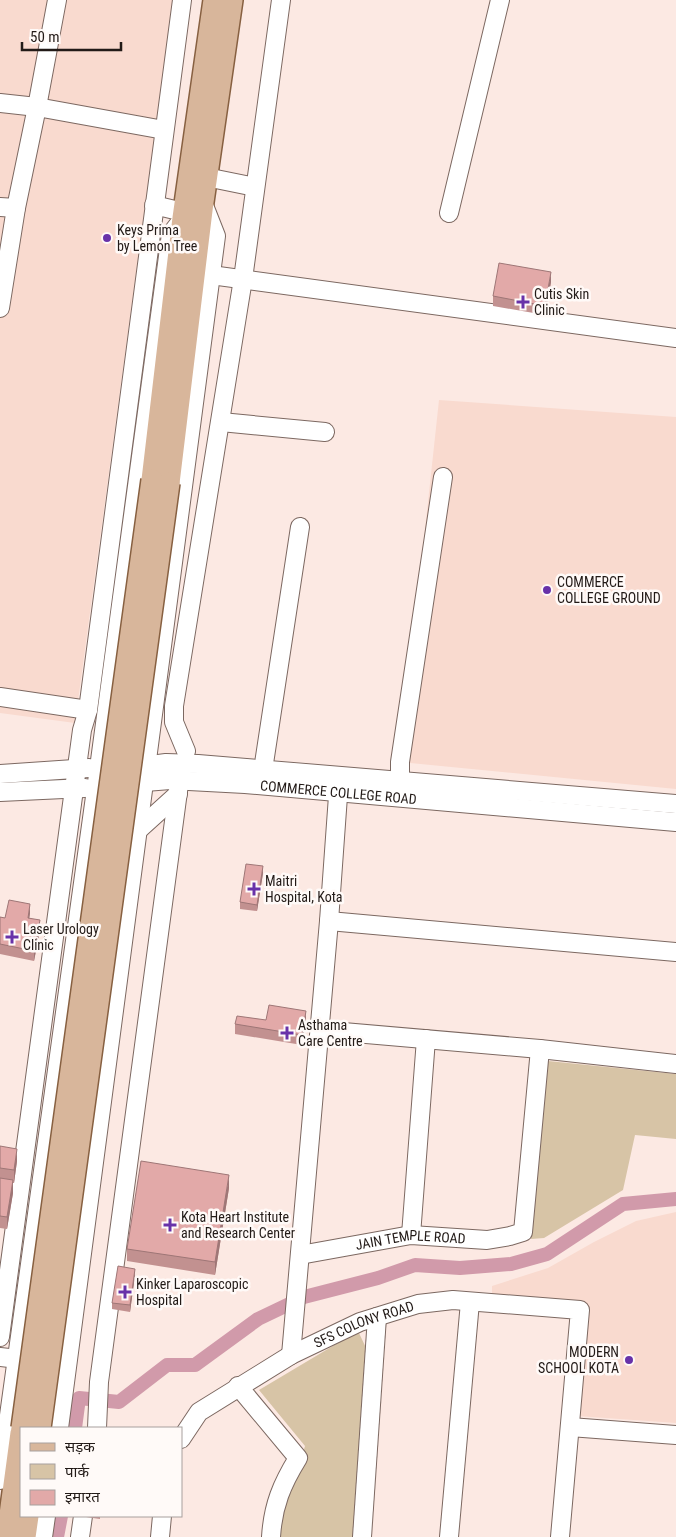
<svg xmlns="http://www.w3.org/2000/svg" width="676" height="1537" viewBox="0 0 676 1537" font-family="'Roboto Condensed','Noto Sans Devanagari',sans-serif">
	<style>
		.built { fill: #f9dacf }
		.green { fill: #d7c4a6 }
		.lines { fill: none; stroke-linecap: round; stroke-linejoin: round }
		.canal { stroke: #d19aaa; stroke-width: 14 }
		.minor-casing { stroke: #7c6861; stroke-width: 20 }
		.major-casing { stroke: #876041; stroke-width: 24 }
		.minor { stroke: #fff; stroke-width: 18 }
		.major { stroke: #d8b69b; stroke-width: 21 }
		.major-bridge-casing { stroke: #876041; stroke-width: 24; stroke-linecap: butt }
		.major-bridge { stroke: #d8b69b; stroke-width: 21 }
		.wall { fill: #c29190 }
		.shaded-wall { fill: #9e7676 }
		.building { fill: #e2a9a8; stroke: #9e7676 }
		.poi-dot { fill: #6832a9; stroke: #fffaf8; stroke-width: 2 }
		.labels { text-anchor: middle; stroke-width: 5; stroke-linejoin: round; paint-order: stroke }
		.poi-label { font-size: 14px; fill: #221a17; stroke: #fffaf8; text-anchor: start }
		.street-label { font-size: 14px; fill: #221a17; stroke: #fffaf8 }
	</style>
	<rect width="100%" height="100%" fill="#fce9e3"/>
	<path class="built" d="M0,0H173L75,723L0,713Z
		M439,400L676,417V789L400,762Z
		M676,1212V1423L577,1416L586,1304L492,1296V1286L548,1268L594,1242L636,1221Z"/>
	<path class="green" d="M548,1061L676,1074V1139L635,1135L623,1190L544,1238L531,1239Z
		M358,1331L368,1352L356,1537H278L287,1492L294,1484L305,1446L259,1390Z"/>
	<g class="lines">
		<path class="canal" d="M75,1428L79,1398L119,1402L167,1365H195L258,1319L304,1297L378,1278L415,1265L460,1268L511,1264L547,1254L623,1204L676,1199
			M57,1537L61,1516"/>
		<defs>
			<g id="minor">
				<path d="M0,103L37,107L164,130"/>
				<path d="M206,177L255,187"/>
				<path d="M154,205L183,212"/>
				<path d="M0,207L16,208"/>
				<path d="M449,213L500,0"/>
				<path d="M211,275L676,338"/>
				<path d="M0,308L16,208L37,107L57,0"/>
				<path d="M221,422L325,432"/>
				<path d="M0,697L88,710"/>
				<path d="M186,751L174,722V706L243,279L281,0"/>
				<path d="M135,767L166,763L198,764L676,804"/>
				<path d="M263,770L300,527"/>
				<path d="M0,774L89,768"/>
				<path d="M400,781V762L443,477"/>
				<path id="s1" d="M133,783L170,780L245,784L676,822"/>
				<path d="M0,792L85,788"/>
				<path d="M136,832L178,794"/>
				<path d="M329,921L676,952"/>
				<path d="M320,1030L540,1049L676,1064"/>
				<path d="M411,1235L426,1039"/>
				<path id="s2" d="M300,1255L411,1235L487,1240L510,1236L523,1232L540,1049"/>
				<path d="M0,1337L82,730L88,710L182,0"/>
				<path d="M291,1355L329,921L339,782"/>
				<path d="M0,1357L18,1359"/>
				<path d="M238,1386L298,1458C282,1484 273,1505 271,1537"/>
				<path d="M570,1427L676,1435"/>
				<path d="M59,1428L216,236L203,203"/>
				<path d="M97,1428L99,1382L181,769"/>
				<path id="s3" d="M181,1439L199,1412L291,1355L360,1322L418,1304L453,1300L580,1310L560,1537"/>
				<path d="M0,1480L99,768L171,234L181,221"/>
				<path d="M43,1537L46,1516"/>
				<path d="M80,1537L83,1516"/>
				<path d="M160,1537L162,1516"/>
				<path d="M362,1537L377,1317"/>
				<path d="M449,1537L470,1302"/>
			</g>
			<path id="major" d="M152,480L183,218L214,0
				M169,483L203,202L232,0
				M7,1537L21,1433
				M25,1537L28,1516"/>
		</defs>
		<use href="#minor" class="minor-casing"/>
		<use href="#major" class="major-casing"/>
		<use href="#minor" class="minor"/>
		<use href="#major" class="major"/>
		<defs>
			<path id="major-bridge" d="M22,1428L152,480
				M40,1428L169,483"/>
		</defs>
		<use href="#major-bridge" class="major-bridge-casing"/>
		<use href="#major-bridge" class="major-bridge"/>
	</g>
	<path class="wall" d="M551,282L545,315L493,306V296Z
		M263,873L257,911L240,909V902Z
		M30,913L29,918L40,930L34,961L0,954V917L5,918Z
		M266,1020H306L302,1045L235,1034V1024Z
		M0,1146L17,1161L14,1183H13V1193L7,1229L0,1228Z
		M229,1188L215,1275L127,1261V1249Z
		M135,1275L130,1312L112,1309V1303Z
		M86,1516H100V1519L86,1517Z"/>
	<path class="shaded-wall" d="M551,272V282L545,315V306Z
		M263,866V873L257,911V905Z
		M30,904V913L28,928V918Z
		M40,920V930L34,961V951Z
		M306,1011V1020L302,1045V1035Z
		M17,1149V1161L14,1183V1170Z
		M229,1175V1188L215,1275V1262Z
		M13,1180V1193L7,1229V1217Z
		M135,1269V1275L130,1312V1305Z"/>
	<path class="building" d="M499,263L551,272L545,306L493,296Z
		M246,864L263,866L257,905L240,902Z
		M9,900L30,904L28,918L40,920L34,951L0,944V917L5,918Z
		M269,1005L306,1011L302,1035L235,1024L237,1016L266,1020Z
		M0,1146L17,1149L14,1170L0,1168Z
		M141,1161L229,1175L215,1262L127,1249Z
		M0,1178L13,1180L7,1217L0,1216Z
		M118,1266L135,1269L130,1305L112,1303Z"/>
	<g class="poi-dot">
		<circle cx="107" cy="238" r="5"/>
		<path d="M520.5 294.5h5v5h5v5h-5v5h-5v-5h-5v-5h5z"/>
		<circle cx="547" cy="590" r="5"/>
		<path d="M251.5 881.5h5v5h5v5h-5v5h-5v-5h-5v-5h5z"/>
		<path d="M9.5 929.5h5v5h5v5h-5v5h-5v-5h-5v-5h5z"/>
		<path d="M284.5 1025.5h5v5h5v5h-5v5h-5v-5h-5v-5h5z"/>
		<path d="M167.5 1217.5h5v5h5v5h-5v5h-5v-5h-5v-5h5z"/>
		<path d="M122.5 1284.5h5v5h5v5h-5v5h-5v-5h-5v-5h5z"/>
		<circle cx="629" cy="1360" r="5"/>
	</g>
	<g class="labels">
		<g class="poi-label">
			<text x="117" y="235">Keys Prima<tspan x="117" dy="16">by Lemon Tree</tspan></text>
			<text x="534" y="299">Cutis Skin<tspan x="534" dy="16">Clinic</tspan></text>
			<text x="557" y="587">COMMERCE<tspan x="557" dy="16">COLLEGE GROUND</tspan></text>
			<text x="265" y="886">Maitri<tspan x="265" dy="16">Hospital, Kota</tspan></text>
			<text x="23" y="934">Laser Urology<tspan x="23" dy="16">Clinic</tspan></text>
			<text x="298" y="1030">Asthama<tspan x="298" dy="16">Care Centre</tspan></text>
			<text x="181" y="1222">Kota Heart Institute<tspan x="181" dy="16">and Research Center</tspan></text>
			<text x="136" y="1289">Kinker Laparoscopic<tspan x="136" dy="16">Hospital</tspan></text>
			<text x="619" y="1357" text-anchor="end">MODERN<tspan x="619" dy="16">SCHOOL KOTA</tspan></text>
		</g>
		<g class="street-label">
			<text dy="5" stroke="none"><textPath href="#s1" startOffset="206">COMMERCE COLLEGE ROAD</textPath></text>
			<text dy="5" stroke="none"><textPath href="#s2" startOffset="112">JAIN TEMPLE ROAD</textPath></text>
			<text dy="5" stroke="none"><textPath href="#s3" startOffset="220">SFS COLONY ROAD</textPath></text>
		</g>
	</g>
	<rect x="20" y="1427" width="162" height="90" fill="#fffaf8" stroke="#a7a09e"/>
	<rect x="30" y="1443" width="25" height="8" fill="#d8b69b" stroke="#a7a09e"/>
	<text x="65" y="1452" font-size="15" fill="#221a17">सड़क</text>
	<rect x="30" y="1464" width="25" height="15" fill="#d7c4a6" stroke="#a7a09e"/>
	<text x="65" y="1477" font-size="15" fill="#221a17">पार्क</text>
	<rect x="30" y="1490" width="25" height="15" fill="#e2a9a8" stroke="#a7a09e"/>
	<text x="65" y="1502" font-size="15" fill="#221a17">इमारत</text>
	<path d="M22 42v8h99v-8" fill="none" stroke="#221a17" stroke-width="2.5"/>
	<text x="30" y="42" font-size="15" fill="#221a17" stroke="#fffaf8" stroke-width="4" paint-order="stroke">50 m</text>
</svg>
